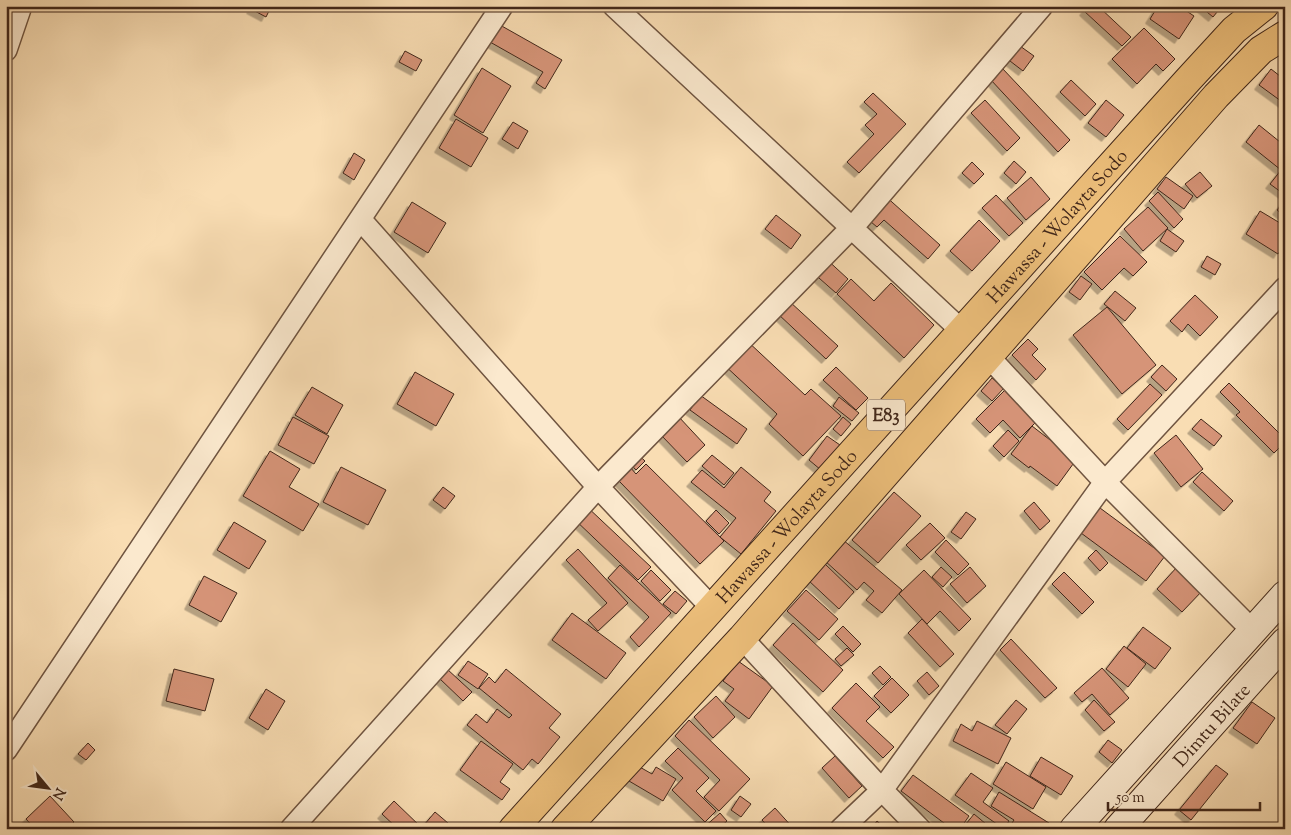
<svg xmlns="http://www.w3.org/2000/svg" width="1291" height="835" viewBox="0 0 1291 835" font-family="'Sorts Mill Goudy',serif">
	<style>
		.building { fill: #d69478; stroke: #41271a; filter: url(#shadow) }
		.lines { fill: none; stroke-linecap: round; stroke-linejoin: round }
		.street-casing { stroke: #6f5440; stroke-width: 24 }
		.secondary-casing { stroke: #41271a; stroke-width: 30 }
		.primary-casing { stroke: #41271a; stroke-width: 30 }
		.street { stroke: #fbe9ce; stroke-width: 21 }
		.secondary { stroke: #fbe9ce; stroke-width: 28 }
		.primary { stroke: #ecbe7a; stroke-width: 28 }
		.labels { text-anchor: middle; stroke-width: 4; stroke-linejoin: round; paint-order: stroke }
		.shield { fill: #fbe9ce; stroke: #796150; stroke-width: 1 }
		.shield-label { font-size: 18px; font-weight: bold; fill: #41271a }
		.street-label { font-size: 19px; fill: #41271a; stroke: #fbe9ce }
	</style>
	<defs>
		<filter id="shadow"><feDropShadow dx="-4.5" dy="4.5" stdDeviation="0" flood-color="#0004"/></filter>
	</defs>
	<rect width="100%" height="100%" fill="#f9ddb3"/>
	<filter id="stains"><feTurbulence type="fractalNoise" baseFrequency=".004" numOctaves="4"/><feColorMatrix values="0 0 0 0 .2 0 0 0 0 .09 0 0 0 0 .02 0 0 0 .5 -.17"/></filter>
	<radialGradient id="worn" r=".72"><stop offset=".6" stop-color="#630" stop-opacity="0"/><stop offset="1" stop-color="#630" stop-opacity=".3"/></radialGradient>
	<path class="building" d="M253,6H270L271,7L266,17L251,9Z
		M1088,6H1098L1131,37L1122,46L1084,11Z
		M1158,6H1179L1194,16L1179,39L1150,19Z
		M1202,6H1222L1213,17L1201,7Z
		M500,25L562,60L545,89L536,83L543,72L490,42Z
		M1144,28L1175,59L1163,71L1156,64L1137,84L1112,59Z
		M1020,46L1034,56L1023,71L1010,61Z
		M405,51L422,60L416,71L399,62Z
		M482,68L511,86L483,133L454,115Z
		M1002,68L1070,140L1058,152L990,79Z
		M1271,69L1285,80V104L1259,85Z
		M1071,80L1096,104L1085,116L1060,92Z
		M873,93L906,124L859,173L847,162L874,134L865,125L877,114L864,102Z
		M985,100L1020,138L1007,151L971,113Z
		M1106,100L1124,115L1106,137L1088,123Z
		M456,119L488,138L471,167L439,148Z
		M513,122L528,131L518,149L502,139Z
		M1259,125L1285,146V195L1270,184L1281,170L1246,142Z
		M354,153L365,160L354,180L343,173Z
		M1014,161L1026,172L1016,184L1004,173Z
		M972,162L984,174L974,184L962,173Z
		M1200,172L1212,186L1197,198L1185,184Z
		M1031,177L1050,199L1026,220L1007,198Z
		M1166,177L1193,196L1184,209L1157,189Z
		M1158,192L1183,219L1174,228L1149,201Z
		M883,194L940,245L928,259L884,220L877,227L864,216Z
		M996,195L1023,223L1009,236L982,208Z
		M1285,200V217L1277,210Z
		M412,202L446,223L428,253L394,232Z
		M1148,207L1168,228L1143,251L1124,229Z
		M1260,211L1285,226V243L1278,254L1246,234Z
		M776,215L801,235L791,249L765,229Z
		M979,220L1000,241L972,271L950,251Z
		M1167,229L1184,241L1176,252L1160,241Z
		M1120,236L1147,262L1133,276L1124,268L1102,290L1084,272Z
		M823,256L848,279L836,293L811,271Z
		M1207,256L1221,264L1215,275L1201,267Z
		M1081,276L1092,284L1080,300L1069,292Z
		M851,279L874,301L891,283L934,325L904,358L837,294Z
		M1115,291L1136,308L1125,321L1104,304Z
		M1195,295L1218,317L1200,336L1188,324L1182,332L1170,321Z
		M789,301L838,346L826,359L777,313Z
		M1107,307L1156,365L1122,394L1073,335Z
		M745,339L805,395L811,389L841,416L803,456L769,424L777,414L722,363Z
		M1028,339L1038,349L1032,355L1046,369L1036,380L1012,355Z
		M1162,365L1177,379L1166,391L1151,377Z
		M836,367L868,398L856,410L823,380Z
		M415,372L454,394L436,426L397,404Z
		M992,378L1004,388L992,401L981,391Z
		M1229,383L1285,439V442L1274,453L1236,415L1240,412L1220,392Z
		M1150,384L1162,395L1128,430L1117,419Z
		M312,387L343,405L327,434L295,415Z
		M1005,390L1036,422L1020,438L1003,420L990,433L976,419Z
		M700,395L747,429L737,444L690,410Z
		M839,397L859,413L852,421L833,406Z
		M678,416L705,445L687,462L660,434Z
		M293,417L329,436L314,464L278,445Z
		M843,417L851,424L841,436L833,429Z
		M1201,419L1222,436L1214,446L1192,429Z
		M1032,426L1076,460L1057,486L1030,466L1029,468L1011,454Z
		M1008,430L1019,441L1004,457L993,446Z
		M1176,435L1203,469L1181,487L1154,453Z
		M827,436L840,445L821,470L809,460Z
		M633,450L645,461L636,470L625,458Z
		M270,451L300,469L289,487L319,504L303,531L243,496Z
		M712,455L734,473L724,485L702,466Z
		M646,464L724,541L700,564L618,480L630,467L636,474Z
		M341,467L386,490L368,525L323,502Z
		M741,467L771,492L764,501L776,511L741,554L720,537L736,518L691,482L702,470L724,488Z
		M1202,472L1233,501L1224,511L1193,482Z
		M443,487L455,496L445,509L433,500Z
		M894,492L921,516L878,563L852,540Z
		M1034,502L1050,521L1040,530L1024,511Z
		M584,504L651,567L638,580L572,517Z
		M1100,508L1165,556L1146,581L1081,533Z
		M716,510L729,523L719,534L706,521Z
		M966,512L976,519L961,539L951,532Z
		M234,522L266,541L249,569L217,550Z
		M930,523L945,538L921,560L906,545Z
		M842,539L902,590L882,613L866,600L874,591L864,582L857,590L824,560Z
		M946,540L969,564L958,575L935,552Z
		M578,549L628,603L598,631L588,620L607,603L566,560Z
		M1096,550L1108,563L1100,571L1088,558Z
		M824,563L854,592L839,609L808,580Z
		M620,565L671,613L639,647L630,637L649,617L608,578Z
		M941,567L952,577L943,587L932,577Z
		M970,567L986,586L967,603L950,584Z
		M1177,567L1203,590L1182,612L1157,589Z
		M651,570L671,590L660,601L641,581Z
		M924,570L971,619L959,631L940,611L927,624L899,594Z
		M1064,572L1094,602L1082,614L1052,584Z
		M204,576L237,593L221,622L189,605Z
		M806,590L838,619L819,640L787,611Z
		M675,591L687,601L676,614L663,604Z
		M572,613L626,653L606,679L552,640Z
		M922,619L954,654L940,667L908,633Z
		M793,623L843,670L823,692L773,645Z
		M843,626L861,644L853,652L835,634Z
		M1143,627L1171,648L1155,669L1127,648Z
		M1011,639L1057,688L1045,698L1000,650Z
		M1124,646L1146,664L1128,687L1106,669Z
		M847,648L854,655L841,666L835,659Z
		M468,661L488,674L478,689L458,675Z
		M738,661L773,686L749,719L725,701L734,689L723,681Z
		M880,666L891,677L883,685L872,673Z
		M1102,668L1129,698L1110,715L1092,694L1082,702L1074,693Z
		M174,669L214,679L205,711L166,701Z
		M447,669L472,692L463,701L439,678Z
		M506,669L561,714L549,728L560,737L538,764L532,759L523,770L467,725L476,714L487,723L497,709L509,718L512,715L479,688L489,677L495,683Z
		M927,672L939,686L929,695L917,681Z
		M892,678L909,695L891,713L874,696Z
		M856,683L880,707L866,721L894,747L883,758L832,708Z
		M266,689L285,701L268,730L249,718Z
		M716,696L735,717L713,738L694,717Z
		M1016,700L1027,709L1007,734L995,725Z
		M1094,700L1115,722L1104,731L1085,710Z
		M1252,702L1275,718L1257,744L1233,728Z
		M689,720L750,779L719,811L704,797L720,780L675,736Z
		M977,721L1011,738L998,764L953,741L961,724L972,731Z
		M1108,740L1122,750L1112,763L1099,752Z
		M481,741L513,764L500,782L510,789L502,800L460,770Z
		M88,743L95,750L86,760L78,754Z
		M678,748L709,778L696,791L716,811L705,822L672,790L683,778L665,761Z
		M835,756L862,786L849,798L822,768Z
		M1041,757L1073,776L1061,795L1030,776Z
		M1006,762L1046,787L1033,809L993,784Z
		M1216,765L1228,774L1191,820L1179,810Z
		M638,766L652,774L656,767L676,779L663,801L629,781Z
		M971,773L993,788L983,802L1009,821L1004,829L955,795Z
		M913,775L969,816L960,829H952L901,791Z
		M999,792L1049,823L1045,829H1008L1014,820L991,806Z
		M50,796L74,822L67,829H35L26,819Z
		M740,796L751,804L741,817L731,810Z
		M394,801L423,829H398L382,814Z
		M775,808L794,829H770L762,820Z
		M435,812L455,829H428L424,825Z
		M720,813L727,821L718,829H702Z
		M974,814L992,829H962Z
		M877,821L886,829H871Z"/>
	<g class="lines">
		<defs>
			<path id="street" d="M614,6L962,331
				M6,50L21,6
				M360,219L598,487L712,608
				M988,356L1105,482L1252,630
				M742,638L882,790L920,829
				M6,750L502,6
				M291,829L598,487L858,221L1042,6
				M841,829L882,790L1105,482L1285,288"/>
			<g id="secondary">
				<path d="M1074,829L1285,595"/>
				<path id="s1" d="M1118,829L1285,642"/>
			</g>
			<g id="primary">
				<path id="s2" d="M513,829L1187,81L1234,30L1264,6"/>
				<path d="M565,829L742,638L1216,96L1261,50L1285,35"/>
			</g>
		</defs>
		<use href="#street" class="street-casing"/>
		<use href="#secondary" class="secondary-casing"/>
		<use href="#primary" class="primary-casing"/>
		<use href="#street" class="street"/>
		<use href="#secondary" class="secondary"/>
		<use href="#primary" class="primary"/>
	</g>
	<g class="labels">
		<rect class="shield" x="867" y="399.5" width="38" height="31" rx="4"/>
		<g class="shield-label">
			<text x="886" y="421">E83</text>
		</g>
		<g class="street-label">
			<text dy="7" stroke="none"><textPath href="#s2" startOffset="812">Hawassa - Wolayta Sodo</textPath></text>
			<text dy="7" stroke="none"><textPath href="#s2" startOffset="408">Hawassa - Wolayta Sodo</textPath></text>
			<text dy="7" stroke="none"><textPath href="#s1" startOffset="140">Dimtu Bilate</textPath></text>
		</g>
	</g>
	<rect width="1291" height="835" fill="none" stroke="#f9ddb3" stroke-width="25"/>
	<rect x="8" y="8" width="1276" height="820" fill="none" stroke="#41271a" stroke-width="2.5"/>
	<rect x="12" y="12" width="1266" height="810" fill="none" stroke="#41271a"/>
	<g transform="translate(48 788) rotate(119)" stroke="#fbe9ce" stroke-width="4" paint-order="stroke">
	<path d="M0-4L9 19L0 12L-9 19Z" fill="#41271a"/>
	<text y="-8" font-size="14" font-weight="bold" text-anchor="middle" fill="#41271a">N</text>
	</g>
	<path d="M1108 802v8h152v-8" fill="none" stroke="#41271a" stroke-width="2.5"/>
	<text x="1116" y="802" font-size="15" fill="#41271a" stroke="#fbe9ce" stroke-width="4" paint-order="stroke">50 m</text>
	<rect width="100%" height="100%" filter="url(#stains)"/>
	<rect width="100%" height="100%" fill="url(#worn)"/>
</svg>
